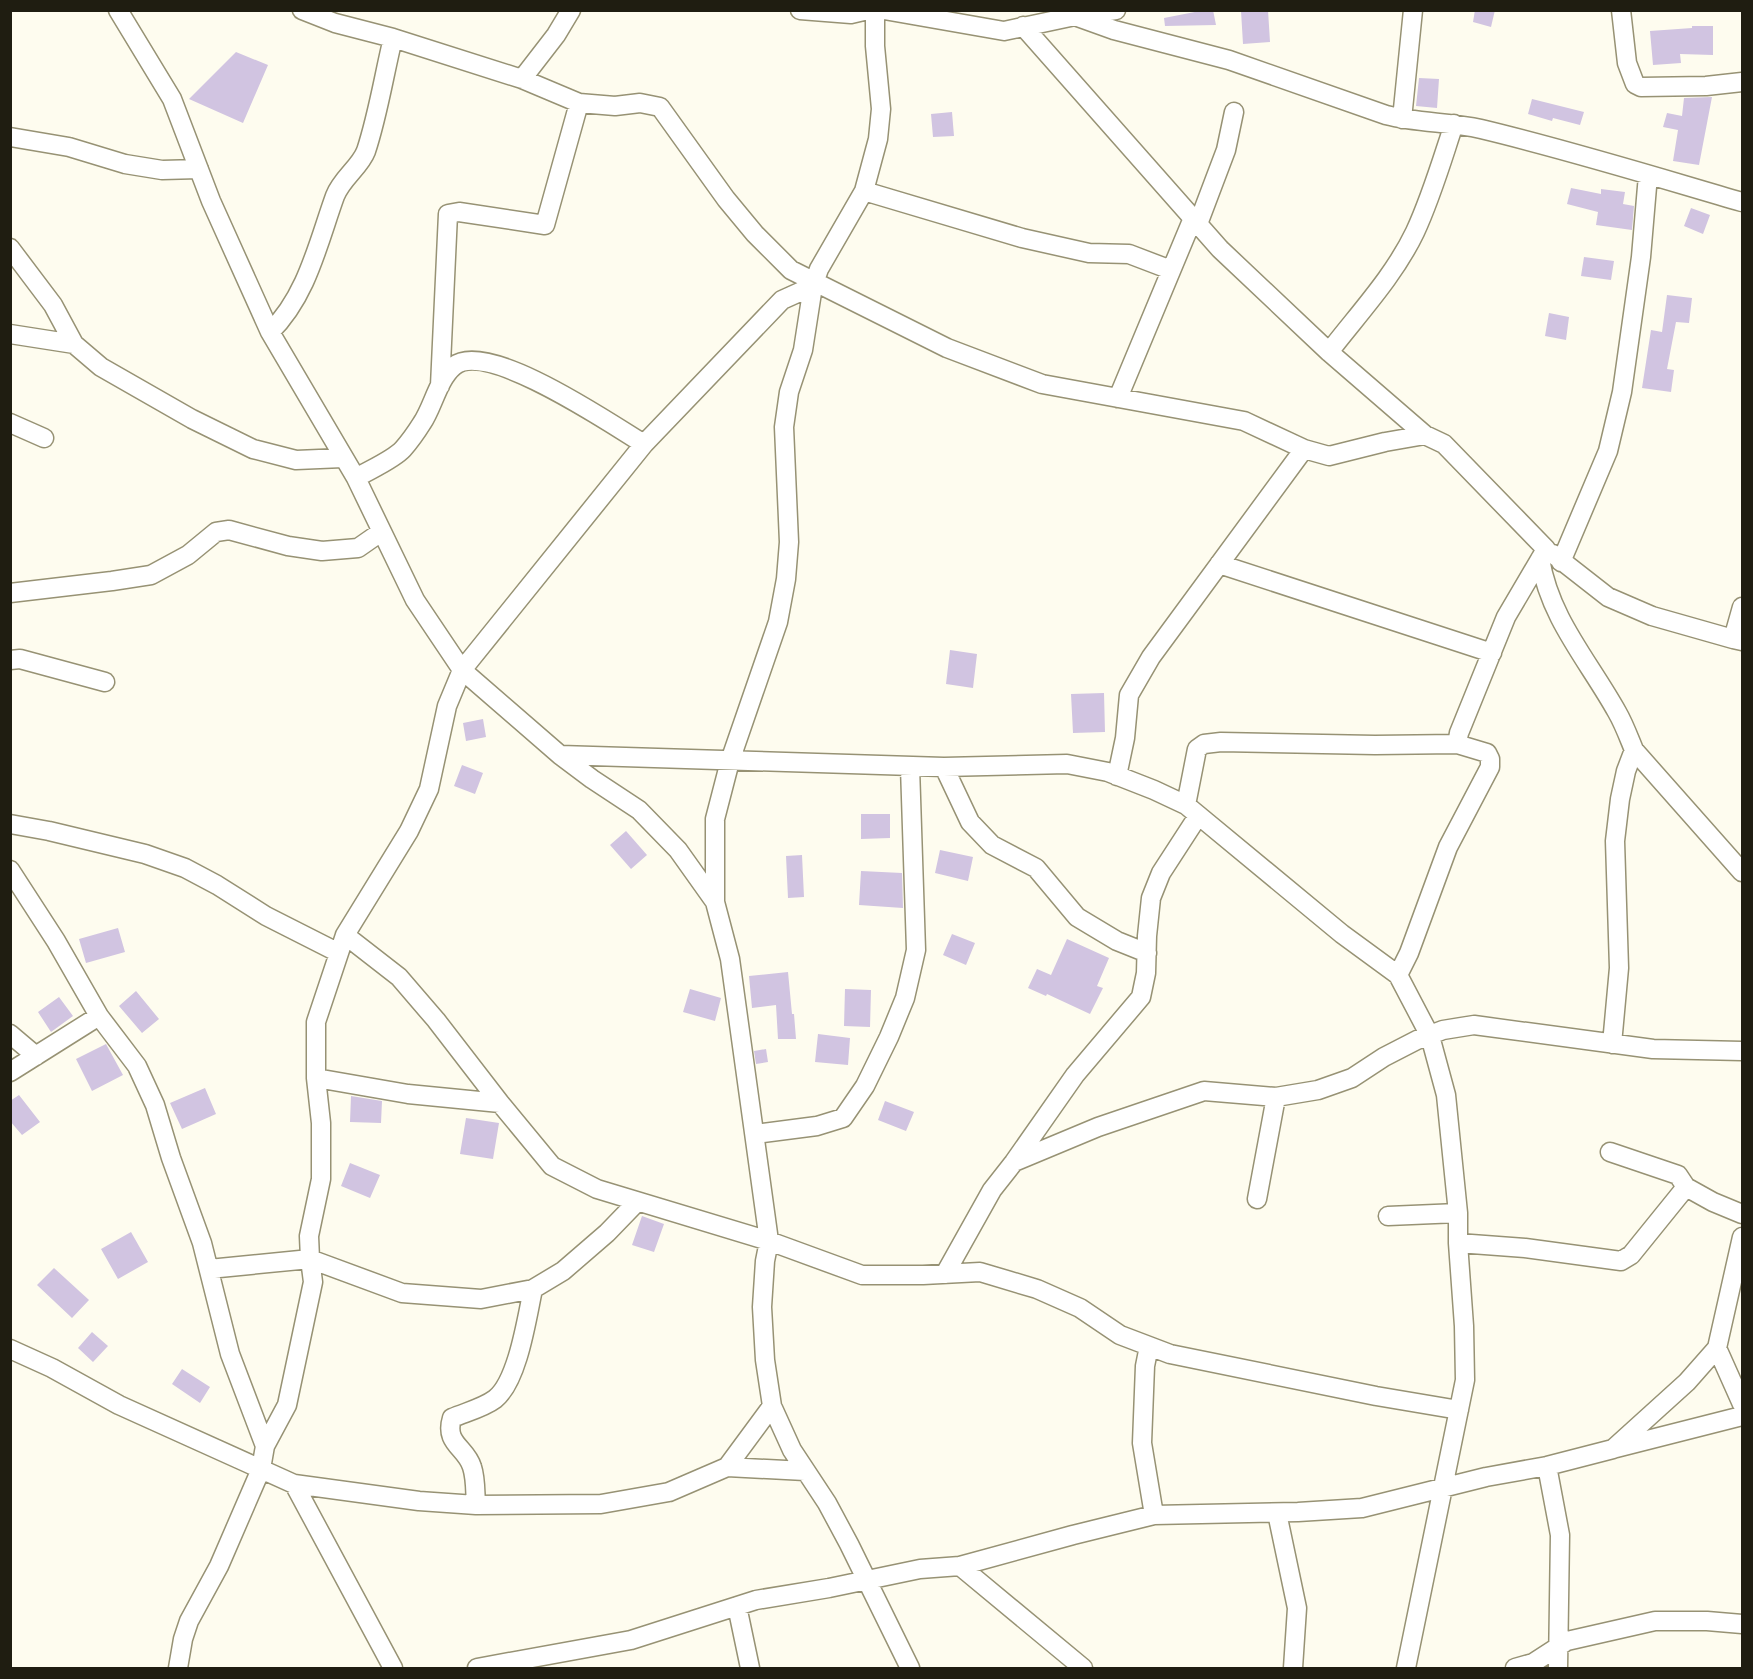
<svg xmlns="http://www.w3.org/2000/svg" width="1753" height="1679" viewBox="0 0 1753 1679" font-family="Karla,sans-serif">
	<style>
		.building { fill: #d1c4e1 }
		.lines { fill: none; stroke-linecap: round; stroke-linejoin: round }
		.minor-casing { stroke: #979274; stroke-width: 21 }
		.minor { stroke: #fff; stroke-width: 18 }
	</style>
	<rect width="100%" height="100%" fill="#fefcef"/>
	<path class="building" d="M1205,10H1213L1216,25L1165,26L1164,18Z
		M1268,10L1270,42L1243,44L1241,11Z
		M1475,10H1495L1491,27L1473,22Z
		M1692,26H1713V55L1680,54L1681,63L1653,65L1650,31L1692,28Z
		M236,52L268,65L243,123L189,99Z
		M1419,78L1439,79L1437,108L1416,106Z
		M1712,97L1699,165L1673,161L1678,130L1663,127L1667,113L1682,116L1684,98Z
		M1532,99L1584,112L1580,125L1553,118L1552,121L1528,114Z
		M952,112L954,136L933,137L931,114Z
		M1571,188L1601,194V189L1625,192L1623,204L1634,206L1632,230L1596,225L1598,212L1567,204Z
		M1691,208L1710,215L1703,234L1684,226Z
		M1584,257L1614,261L1611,280L1581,276Z
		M1667,295L1692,298L1689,323L1676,322L1667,369L1674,370L1671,392L1642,388L1651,330L1662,332Z
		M1549,313L1569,317L1566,340L1545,336Z
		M950,650L977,654L973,688L946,684Z
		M1104,693L1105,732L1073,733L1071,694Z
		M483,719L486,737L466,741L463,723Z
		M462,765L483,773L475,794L454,786Z
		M861,814H890V838L861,839Z
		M626,831L647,855L631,869L610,845Z
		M940,850L973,857L968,881L935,873Z
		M802,855L804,897L788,898L786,856Z
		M861,871L902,873L903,908L859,905Z
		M118,928L125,952L86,963L79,939Z
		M952,934L975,943L966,965L943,955Z
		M1067,939L1109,958L1097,986L1103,988L1090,1014L1047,994L1046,996L1028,988L1037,969L1051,975Z
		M788,972L792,1014H794L796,1039H778L776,1005L752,1008L749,976Z
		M690,989L721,998L715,1021L683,1012Z
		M845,989L871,990L870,1027L844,1026Z
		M136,991L159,1019L142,1033L119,1006Z
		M59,997L73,1016L51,1032L38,1012Z
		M818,1034L850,1038L848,1065L815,1062Z
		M106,1044L123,1075L92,1091L76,1059Z
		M766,1049L768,1062L756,1064L754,1051Z
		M205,1088L216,1114L182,1129L170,1103Z
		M19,1095L40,1122L22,1135L10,1121V1101Z
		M351,1096L382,1101L381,1123L350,1122Z
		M885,1101L914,1112L906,1131L878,1120Z
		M466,1118L499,1123L493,1159L460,1154Z
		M350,1163L380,1175L370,1198L341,1186Z
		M642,1216L664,1224L654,1252L632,1245Z
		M131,1232L148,1262L118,1279L101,1249Z
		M54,1268L89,1300L72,1318L37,1285Z
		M92,1332L108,1346L93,1362L78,1348Z
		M182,1369L210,1387L200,1403L172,1384Z"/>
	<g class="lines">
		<defs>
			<path id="minor" d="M118,10L172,99L211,201L270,332L356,478L415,600L462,670L560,755L592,779L639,810L678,850L715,902
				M302,10L335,23L393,38L522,79L579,103L615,106L640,103L660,107L726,199L755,234L791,270L947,348L1042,384L1244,421L1304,449L1329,456L1385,442L1425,435L1444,444L1546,549L1506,617L1459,733L1457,744L1487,753L1490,759V767L1448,847L1409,953L1398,975L1342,934L1186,805L1154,790L1108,772L1067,764L944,767L560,755
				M800,10L851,14L868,10
				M875,10V46L881,109L878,139L864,191L819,269L813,286L803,350L789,392L784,427L789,542L786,579L778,622L730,761L715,819V902L730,959L769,1241L765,1261L762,1307L765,1360L772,1406L792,1450L827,1503L849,1544L910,1668
				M884,10L1004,31L1075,16L1116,10
				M1621,10L1627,63L1635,84L1641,87L1706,86L1742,82
				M1075,16L1114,30L1229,60L1386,115C1418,123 1450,122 1481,129C1569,150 1656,177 1742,202
				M1023,26L1220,249L1329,352L1425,435
				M522,79L556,35L571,10
				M1402,119L1413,10
				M10,137L69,147L125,164L162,170L199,169
				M864,191L1022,238L1089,253L1129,254L1171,270
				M1198,224L1226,150L1234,112
				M10,248L53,305L74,344L101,367L192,419L253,449L296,460L343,458
				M270,332C307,296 318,243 335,196C342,178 360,167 366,151C378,115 384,75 393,38
				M10,334L74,344
				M1329,352C1359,313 1394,276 1415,232C1431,198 1442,160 1454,124
				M440,386L448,214L459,212L545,225L579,103
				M1118,398L1193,218
				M10,423L44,438
				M356,478C369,470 393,460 403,449C410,441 417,431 422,423C433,407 438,379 454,366C487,339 611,424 644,444
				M1553,554L1608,597L1652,616L1733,639
				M1540,559C1550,619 1588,660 1617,712C1624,724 1629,738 1634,750L1626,771L1620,799L1615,841L1619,968L1612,1044
				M1561,562L1608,451L1622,392L1641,257L1648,175
				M1219,564L1492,653
				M10,593L112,581L151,575L188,555L216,532L229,530L288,546L322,551L358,548L381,532
				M1742,607L1733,639L1742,641
				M10,660L20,659L105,682
				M1634,750L1742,872
				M944,767L970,822L992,845L1036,868L1077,917L1117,941L1147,953
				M1117,776L1125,738L1129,695L1151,657L1304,449
				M1186,805L1197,749L1204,744L1221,742L1375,745L1457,744
				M10,824L49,831L145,854L185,868L217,885L266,916L339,953
				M10,870L56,941L99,1016L137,1066L155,1105L171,1158L202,1243L230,1354L265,1446L261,1469L219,1566L189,1621L183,1639L178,1668
				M345,935L399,977L436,1020L500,1103L552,1166L597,1189L769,1241L862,1275H923L980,1272L1037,1289L1080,1308L1120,1335L1170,1354L1376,1396L1459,1410
				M1398,975L1430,1036L1446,1095L1458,1213V1243L1464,1326L1465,1380L1406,1668
				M10,1034L36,1056
				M10,1072L99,1016
				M316,1078L408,1094L500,1103
				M755,1134L817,1126L843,1118L865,1086L889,1037L905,998L916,950L910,767
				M1610,1152L1678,1175L1686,1187L1713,1202L1742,1214
				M1014,1162L1075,1075L1141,997L1146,973L1147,936L1151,898L1161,873L1198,816
				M1257,1199L1276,1097
				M1388,1216L1458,1213
				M1458,1243L1525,1248L1621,1261L1631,1255L1686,1187
				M209,1269L310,1259L402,1293L481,1299L533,1289L563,1271L607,1233L637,1202
				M945,1274L992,1190L1014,1162L1098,1127L1204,1091L1276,1097L1318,1090L1352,1078L1384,1057L1417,1040L1443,1030L1474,1025L1653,1049L1742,1051
				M1149,1346L1145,1366L1142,1443L1154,1515
				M1717,1348L1742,1404
				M10,1349L52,1368L119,1405L294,1484L419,1501L476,1505L601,1504L669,1492L727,1467L805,1471
				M265,1446L287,1405L313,1282L310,1259L309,1236L321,1179V1123L316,1078V1022L345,935L409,831L429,789L447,706L462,670L644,444L782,300L813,286
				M1616,1448L1742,1416
				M1547,1466L1560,1535L1558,1668
				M727,1467L772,1406
				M294,1484L393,1668
				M476,1505C475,1493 476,1479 472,1467C466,1447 444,1444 452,1418C466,1412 483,1408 495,1399C518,1381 527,1317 533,1289
				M1277,1513L1297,1608L1293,1668
				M960,1566L1083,1668
				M737,1606L750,1668
				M477,1668L631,1640L756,1600L829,1588L920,1569L960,1566L1073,1535L1154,1515L1298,1512L1362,1508L1486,1477L1547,1466L1613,1449L1687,1382L1717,1348L1742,1237
				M1515,1668L1533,1663L1567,1641L1655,1621H1707L1742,1624"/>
		</defs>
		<use href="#minor" class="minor-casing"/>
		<use href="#minor" class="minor"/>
	</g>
	<rect width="1753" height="1679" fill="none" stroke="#1f1d11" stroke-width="24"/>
</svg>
